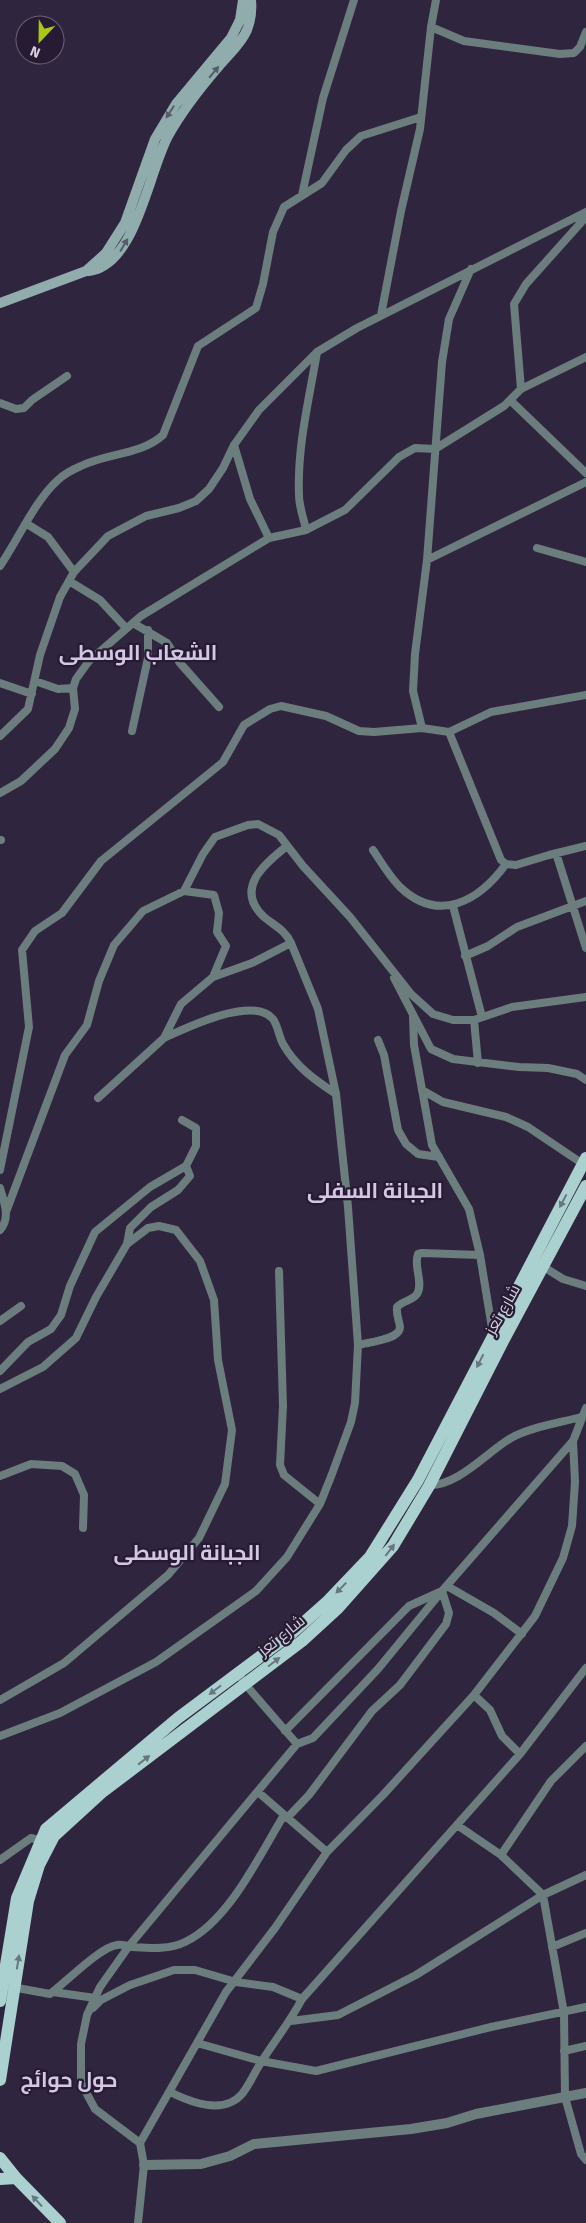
<svg xmlns="http://www.w3.org/2000/svg" width="586" height="2223" viewBox="0 0 586 2223" font-family="'Fira Sans',Cairo,sans-serif">
	<style>
		.lines { fill: none; stroke-linecap: round; stroke-linejoin: round }
		.minor { stroke: #6c7d7d; stroke-width: 8 }
		.tertiary { stroke: #6c7d7d; stroke-width: 10 }
		.secondary { stroke: #90acac; stroke-width: 10 }
		.primary { stroke: #abd0d0; stroke-width: 12 }
		.oneway { fill: #565c69 }
		.oneway2 { fill: #687682 }
		.labels { text-anchor: middle; stroke-width: 4.5; stroke-linejoin: round; paint-order: stroke }
		.street-label { font-size: 16px; fill: #d5cfdf; stroke: #261b33 }
		.district-label { font-size: 21px; font-weight: bold; fill: #d4c7e6; stroke: #261b33 }
	</style>
	<rect width="100%" height="100%" fill="#30253e"/>
	<g class="lines">
		<path class="minor" d="M431,27L464,41L560,54L574,53L580,47L586,32
			M302,195L323,98L354,0
			M381,315L401,211L420,129L431,27L436,0
			M521,389L514,304L526,284L586,217
			M510,400L586,473
			M0,403L16,409L24,408L32,400L67,376
			M234,445L250,499L269,538
			M27,524L48,537L74,572
			M306,530C304,519 299,507 299,495C297,447 309,400 317,352
			M537,548L586,562
			M427,560L586,482
			M0,566C17,541 36,499 58,480C64,474 74,469 81,466C107,453 141,455 163,435L198,346L256,308L263,284L273,232L284,207L322,183L346,150L361,136L421,117
			M69,581L100,600L126,628
			M133,623L167,643L180,663L219,707
			M35,681L58,689L73,688
			M0,683L32,694
			M422,728L413,691L415,654L427,560L442,362L449,319L471,269
			M132,731L148,658V630
			M449,732L501,860L506,864L516,865L549,855L586,846
			M0,736L28,709L40,655L60,597L74,572L108,536L146,516L179,508L196,501L209,489L223,468L234,445L259,410L317,352L357,328L586,212
			M0,793L21,781L55,749L69,728L75,709L73,688L76,679L89,661L141,616L269,538L306,530L345,510L399,457L415,448L435,449L504,406L521,389L586,357
			M0,840H1
			M373,850C381,862 389,876 400,887C439,924 479,901 506,864
			M556,853L586,948
			M184,891L203,854L215,837L248,825L258,824L279,835L303,866L350,917L411,994L433,1014L453,1020H474L512,1007L586,997
			M453,906L482,1017
			M465,956L488,946L517,927L586,901
			M394,978L431,1049L453,1059L519,1067L548,1068L577,1074L586,1080
			M413,1016L414,1045L432,1145L469,1209L480,1255L493,1334
			M474,1020L478,1063
			M164,1038C186,1028 253,995 273,1019C278,1026 279,1037 283,1044C296,1067 315,1080 336,1094
			M378,1040L384,1055L398,1130L406,1144L418,1154L439,1157
			M422,1090L443,1102L506,1117L528,1127L583,1164
			M98,1098L164,1038L181,1004L213,977L252,963L291,943
			M0,1170L29,1027L22,950L35,931L62,913L101,861L217,767L223,762L244,725L270,709L281,706L326,716L359,731L374,732L422,728L449,732L491,712L586,695
			M0,1188C4,1202 11,1218 0,1230
			M6,1212L65,1055L87,1025L99,981L114,945L143,911L184,891L214,895L219,913L217,932L226,946L213,977
			M127,1244L130,1228L151,1207L178,1190L190,1176L186,1166
			M544,1267L563,1279L586,1286
			M279,1271L283,1406L280,1465L284,1475L320,1504
			M0,1321L21,1306
			M358,1345C368,1342 400,1340 400,1327C399,1320 396,1314 397,1307C402,1301 412,1301 417,1294C424,1283 413,1266 418,1254L422,1253L480,1255
			M0,1371L28,1342L51,1329L61,1315L70,1286L95,1232L150,1187L186,1166L196,1146V1128L182,1120
			M0,1389L43,1367L76,1338L96,1297L127,1244L148,1228L159,1226L176,1230L200,1261L214,1300L218,1360L232,1430L225,1484L199,1538L168,1575L64,1663L0,1700
			M0,1476L31,1464L62,1466L75,1474L84,1495L83,1528
			M428,1485C457,1487 487,1452 511,1438C531,1427 559,1423 581,1417
			M447,1586L494,1613L522,1634
			M237,1672L245,1684L297,1744
			M474,1695L490,1710L502,1736L520,1754
			M285,1731L409,1606L442,1591L449,1613L446,1624L400,1685L372,1711L309,1795L287,1818
			M0,1736L60,1713L156,1662L256,1591L287,1557L320,1504L332,1474L351,1422L355,1403L358,1345L348,1207L336,1094L318,1009L291,943C285,930 275,926 264,917C234,889 264,864 287,846
			M258,1792L327,1852
			M457,1825L501,1855L543,1895L564,2013L565,2097L581,2154L586,2160
			M501,1855L551,1781L586,1746
			M0,1860L31,1838L43,1841
			M552,1947L586,1933
			M12,1987L50,1994C65,1983 100,1947 117,1945C121,1944 127,1946 132,1947C149,1948 169,1950 185,1942C229,1921 259,1856 284,1815
			M53,1992L95,1998
			M93,2008L101,2000L130,1985L174,1970H195L236,1982L273,1987L302,1999
			M291,2021L338,2015L416,1975L543,1895L586,1875
			M197,2043L261,2061L316,2071L491,2027L586,2007
			M564,2051L586,2046
			M170,2092C190,2102 224,2115 242,2094C250,2084 255,2071 262,2061C275,2040 290,2022 302,1999L520,1754L586,1668
			M140,2143L95,2109L81,2083V2044L87,2015L100,1987L129,1946L297,1744L313,1738L378,1669L442,1591L573,1441
			M138,2223L144,2165L140,2143L226,1992L275,1928L327,1852L383,1795L474,1695L535,1616L563,1558L572,1526L575,1482L573,1441L586,1408"/>
		<path class="tertiary" d="M144,2165L201,2164L230,2156L254,2144L411,2129L447,2123L476,2114L586,2093"/>
		<path class="secondary" d="M89,271C136,265 148,173 168,136C182,111 200,88 219,66C229,54 241,44 247,30C251,20 252,10 251,0
			M0,303L86,271L106,253L125,223L155,139L176,104L231,38L240,20L243,0"/>
		<path class="primary" d="M0,2001L17,1898L46,1829L178,1718L292,1633L328,1601L370,1557L418,1480L586,1158
			M0,2080L28,1901L39,1865L54,1836L101,1793L302,1641L338,1608L393,1546L429,1486L503,1341L586,1186
			M0,2158L16,2178L60,2223
			M0,2179L16,2178"/>
	</g>
	<defs><path id="oneway-solid" d="M-6-.8H1V-3.2L6.5 0L1 3.2V.8H-6Z" transform="scale(1.25)"/></defs>
	<g class="oneway">
		<use href="#oneway-solid" transform="translate(214 72) rotate(-50)"/>
		<use href="#oneway-solid" transform="translate(170 112) rotate(123)"/>
		<use href="#oneway-solid" transform="translate(124 245) rotate(-59)"/>
	</g>
	<g class="oneway2">
		<use href="#oneway-solid" transform="translate(563 1201) rotate(118)"/>
		<use href="#oneway-solid" transform="translate(480 1361) rotate(117)"/>
		<use href="#oneway-solid" transform="translate(390 1550) rotate(-52)"/>
		<use href="#oneway-solid" transform="translate(341 1588) rotate(134)"/>
		<use href="#oneway-solid" transform="translate(274 1662) rotate(-37)"/>
		<use href="#oneway-solid" transform="translate(215 1690) rotate(143)"/>
		<use href="#oneway-solid" transform="translate(144 1760) rotate(-38)"/>
		<use href="#oneway-solid" transform="translate(18 1962) rotate(-81)"/>
		<use href="#oneway-solid" transform="translate(37 2201) rotate(-133)"/>
	</g>
	<g class="labels">
		<g class="street-label">
			<text transform="translate(502 1309) rotate(-61)" y="6">شارع تعز</text>
			<text transform="translate(281 1635) rotate(-39)" y="6">شارع تعز</text>
		</g>
		<g class="district-label">
			<text x="138" y="660">الشعاب الوسطى</text>
			<text x="375" y="1198">الجبانة السفلى</text>
			<text x="187" y="1560">الجبانة الوسطى</text>
			<text x="69" y="2087">حول حوائج</text>
		</g>
	</g>
	<g transform="translate(40 40) rotate(202)"><circle r="24" fill="#261b33" stroke="#6c6378"/>
	<path d="M0-4L9 19L0 12L-9 19Z" fill="#aac718"/>
	<text y="-8" font-size="14" font-weight="bold" text-anchor="middle" fill="#d5cfdf">N</text>
	</g>
</svg>
